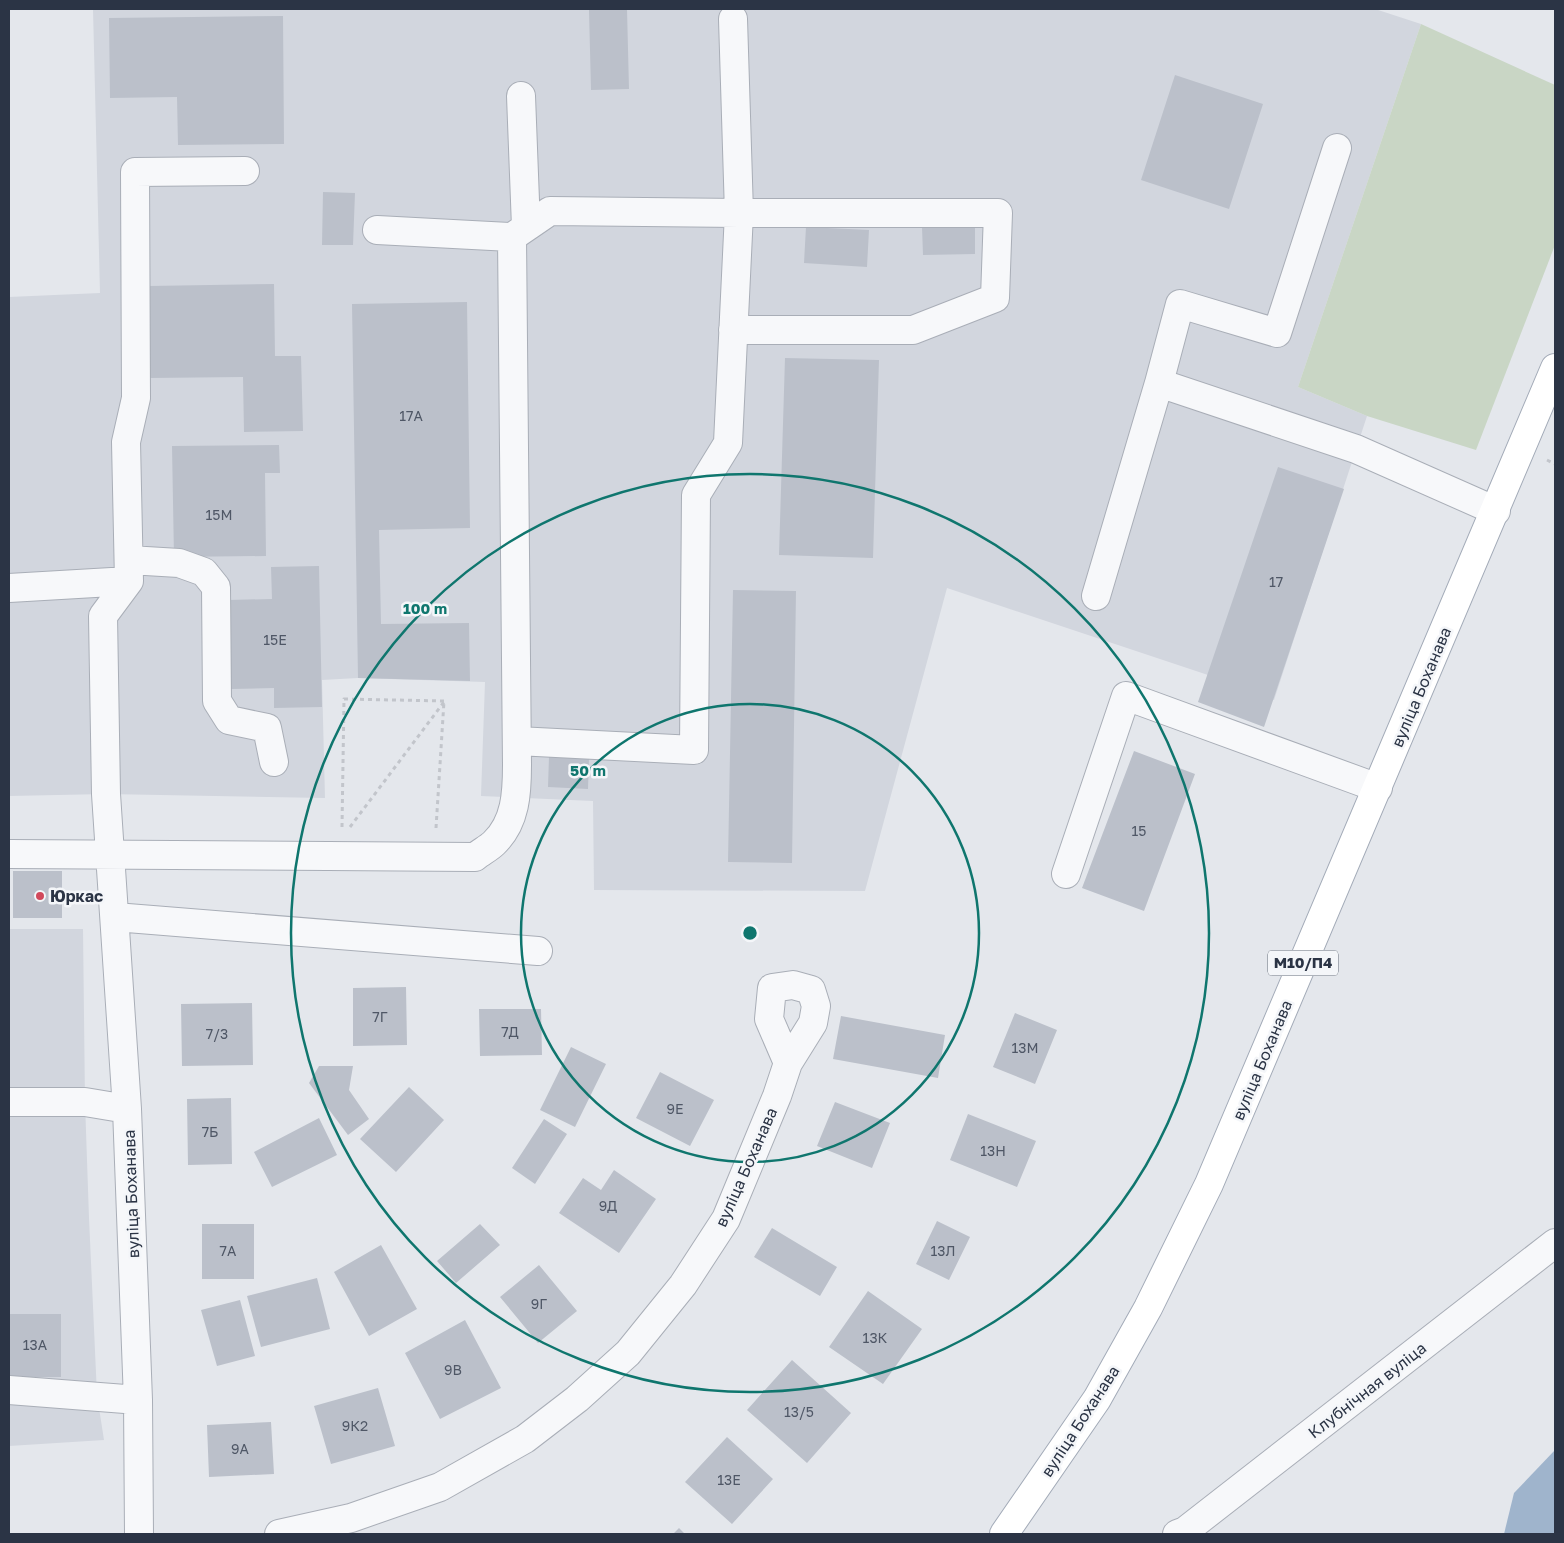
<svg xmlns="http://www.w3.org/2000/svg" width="1564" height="1543" viewBox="0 0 1564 1543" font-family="'Golos Text',sans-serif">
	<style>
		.built { fill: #d2d6de }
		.green { fill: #c9d6c5 }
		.water { fill: #9fb4cc }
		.building { fill: #bbc0ca }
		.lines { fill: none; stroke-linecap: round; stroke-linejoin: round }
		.minor-casing { stroke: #a9aeb7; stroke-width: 30 }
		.major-casing { stroke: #a3abb8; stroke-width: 30 }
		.path { stroke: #c2c5cb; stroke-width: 3; stroke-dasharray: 4 4; stroke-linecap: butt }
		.minor { stroke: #f7f8fa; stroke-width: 28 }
		.major { stroke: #fff; stroke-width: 28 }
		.ring { fill: none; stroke: #0f766e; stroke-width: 2.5 }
		.poi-dot { fill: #d1495b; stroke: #f4f6f9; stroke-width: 2 }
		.labels { text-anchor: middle; stroke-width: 5; stroke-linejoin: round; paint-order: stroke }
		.number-label { font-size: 14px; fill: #4f5766 }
		.shield { fill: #f4f6f9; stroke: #676e7b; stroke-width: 1 }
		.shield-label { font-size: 15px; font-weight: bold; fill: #2b3445 }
		.street-label { font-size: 16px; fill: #2b3445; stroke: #f4f6f9 }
		.poi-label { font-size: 16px; font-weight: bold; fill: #2b3445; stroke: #f4f6f9; text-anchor: start }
		.centre { fill: #0f766e; stroke: #f4f6f9; stroke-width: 2.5 }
		.ring-label { font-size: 15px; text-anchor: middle; font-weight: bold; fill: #0f766e; stroke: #f4f6f9; stroke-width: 5; stroke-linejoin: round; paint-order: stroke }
	</style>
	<rect width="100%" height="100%" fill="#e4e7ec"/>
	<path class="built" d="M93,9H1375L1421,24L1298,387L1367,416L1274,700L1208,675L947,588L865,891L594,890L593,801L481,796L485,682L358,678L322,680L325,798L106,794L9,796V297L100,293Z
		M9,929H83L85,1102L89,1218L97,1395L104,1440L9,1446Z"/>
	<path class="green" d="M1421,24L1555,85V245L1476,450L1367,416L1298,387Z"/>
	<path class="water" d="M1555,1450V1534H1504L1514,1493Z"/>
	<path class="building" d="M627,9L629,89L591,90L589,10Z
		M283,16L284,144L178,145L177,97L110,98L109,18Z
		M1175,75L1263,104L1229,209L1141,180Z
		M323,192L355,193L353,245H322Z
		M975,226V254L923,255L922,227Z
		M806,227L869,230L867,267L804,263Z
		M274,284L275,356H301L303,431L244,432L243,377L150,378L149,286Z
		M467,302L470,528L379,530L381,624L469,623L470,681L358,678L352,304Z
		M785,358L879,360L873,558L779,555Z
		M279,445L280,473H265L266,556L174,557L172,446Z
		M1278,467L1344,489L1264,727L1198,702Z
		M319,566L322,707L274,708V688L231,689L229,600L272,599L271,567Z
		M733,590L796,591L792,863L728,862Z
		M1134,751L1195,774L1144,911L1082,888Z
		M549,757L589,758L588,789L548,787Z
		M13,871H62V918H13Z
		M406,987L407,1045L353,1046V988Z
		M252,1003L253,1065L182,1066L181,1004Z
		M479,1009H541L542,1055L480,1056Z
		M1015,1013L1057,1030L1035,1084L993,1067Z
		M841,1016L945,1035L938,1078L833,1059Z
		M571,1047L606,1064L575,1127L540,1110Z
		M319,1066H353L349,1090L369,1119L348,1135L309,1083Z
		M660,1072L714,1100L690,1146L636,1118Z
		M409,1087L444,1120L396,1172L360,1139Z
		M231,1098L232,1164L188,1165L187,1099Z
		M835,1102L890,1123L872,1168L817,1146Z
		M968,1114L1036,1141L1017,1187L950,1160Z
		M319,1118L337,1155L272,1187L254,1152Z
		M544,1119L567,1134L535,1184L512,1168Z
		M614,1170L656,1199L619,1253L559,1213L583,1178L601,1190Z
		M937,1221L970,1237L949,1280L916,1264Z
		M202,1224H254V1279H202Z
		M480,1224L500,1245L456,1283L437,1261Z
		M772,1228L837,1267L820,1296L754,1257Z
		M381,1245L417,1309L369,1336L334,1272Z
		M539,1265L577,1311L538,1343L500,1297Z
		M317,1278L330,1329L261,1347L247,1296Z
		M868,1291L922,1329L883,1384L829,1347Z
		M240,1300L255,1356L217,1366L201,1310Z
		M9,1314H61V1377H9Z
		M465,1320L501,1388L440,1419L405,1353Z
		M792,1360L851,1413L807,1463L747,1410Z
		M378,1388L395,1446L331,1464L314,1406Z
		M271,1422L274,1474L209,1477L207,1425Z
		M727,1437L773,1479L732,1524L685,1482Z
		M679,1528L685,1534H673Z"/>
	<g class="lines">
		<defs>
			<path id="minor" d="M521,96L526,227
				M1337,148L1277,333L1180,304L1159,383L1356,449L1496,511
				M512,237L550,211L739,213H998L995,298L913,330H733
				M129,560L179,563L204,572L216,587L217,701L229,720L267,728L274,762
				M9,588L129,581
				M1096,596L1159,383
				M517,741L694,750L696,495L728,443L739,213L733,19
				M9,854L475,857C481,852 489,848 494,843C516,822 517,792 517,765L512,237L377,230
				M1066,874L1126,696L1378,788
				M115,917L538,951
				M9,1102H85L127,1109
				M9,1390L138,1400
				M139,1534L138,1400L127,1109L106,794L103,616L129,581L126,442L136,398L135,172L245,171
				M279,1534L351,1518L440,1487L525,1439L577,1399L628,1353L683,1285L726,1219L777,1096L788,1063L813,1023L816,1006L811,990L793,985L772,988L769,1019L788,1063
				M1177,1534L1185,1531L1555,1243"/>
			<path id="major" d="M1004,1534L1097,1399L1148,1308L1209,1184L1555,368"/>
		</defs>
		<use href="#minor" class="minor-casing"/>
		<use href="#major" class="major-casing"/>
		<path class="path" d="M1547,460L1555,464
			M342,827L344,699L444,701
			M350,827L444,702
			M436,828L444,701"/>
		<use href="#minor" class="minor"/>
		<use href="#major" class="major"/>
	</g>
	<g class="ring">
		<circle cx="750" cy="933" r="229"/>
		<circle cx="750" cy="933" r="459"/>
	</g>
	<circle class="poi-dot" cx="40" cy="896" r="5"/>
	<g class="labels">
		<g class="number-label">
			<text x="411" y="421">17А</text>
			<text x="219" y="520">15М</text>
			<text x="1276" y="587">17</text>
			<text x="275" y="645">15Е</text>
			<text x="1139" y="836">15</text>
			<text x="380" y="1022">7Г</text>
			<text x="510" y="1037">7Д</text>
			<text x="217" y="1039">7/3</text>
			<text x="1025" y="1053">13М</text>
			<text x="675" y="1114">9Е</text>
			<text x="210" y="1137">7Б</text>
			<text x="993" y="1156">13Н</text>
			<text x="608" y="1211">9Д</text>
			<text x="228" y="1256">7А</text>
			<text x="943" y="1256">13Л</text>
			<text x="539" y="1309">9Г</text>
			<text x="875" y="1343">13К</text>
			<text x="35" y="1350">13А</text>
			<text x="453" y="1375">9В</text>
			<text x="799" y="1417">13/5</text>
			<text x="355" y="1431">9К2</text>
			<text x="240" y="1454">9А</text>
			<text x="729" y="1485">13Е</text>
		</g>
		<rect class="shield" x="1268" y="950.5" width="70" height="25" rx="4"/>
		<g class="shield-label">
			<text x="1303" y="968">М10/П4</text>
		</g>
		<g class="street-label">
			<text transform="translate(1421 687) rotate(-67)" y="6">вуліца Боханава</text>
			<text transform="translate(1262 1060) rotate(-67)" y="6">вуліца Боханава</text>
			<text transform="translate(746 1167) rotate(-66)" y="6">вуліца Боханава</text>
			<text transform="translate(131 1194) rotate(-92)" y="6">вуліца Боханава</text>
			<text transform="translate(1367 1390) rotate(-38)" y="6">Клубнічная вуліца</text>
			<text transform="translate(1080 1421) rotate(-57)" y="6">вуліца Боханава</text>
		</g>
		<g class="poi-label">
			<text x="50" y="902">Юркас</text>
		</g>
	</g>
	<circle cx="750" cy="933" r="8" class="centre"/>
	<g class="ring-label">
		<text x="425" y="614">100 m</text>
		<text x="588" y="776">50 m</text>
	</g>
	<rect width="1564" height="1543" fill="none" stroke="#2b3445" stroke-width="20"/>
</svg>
